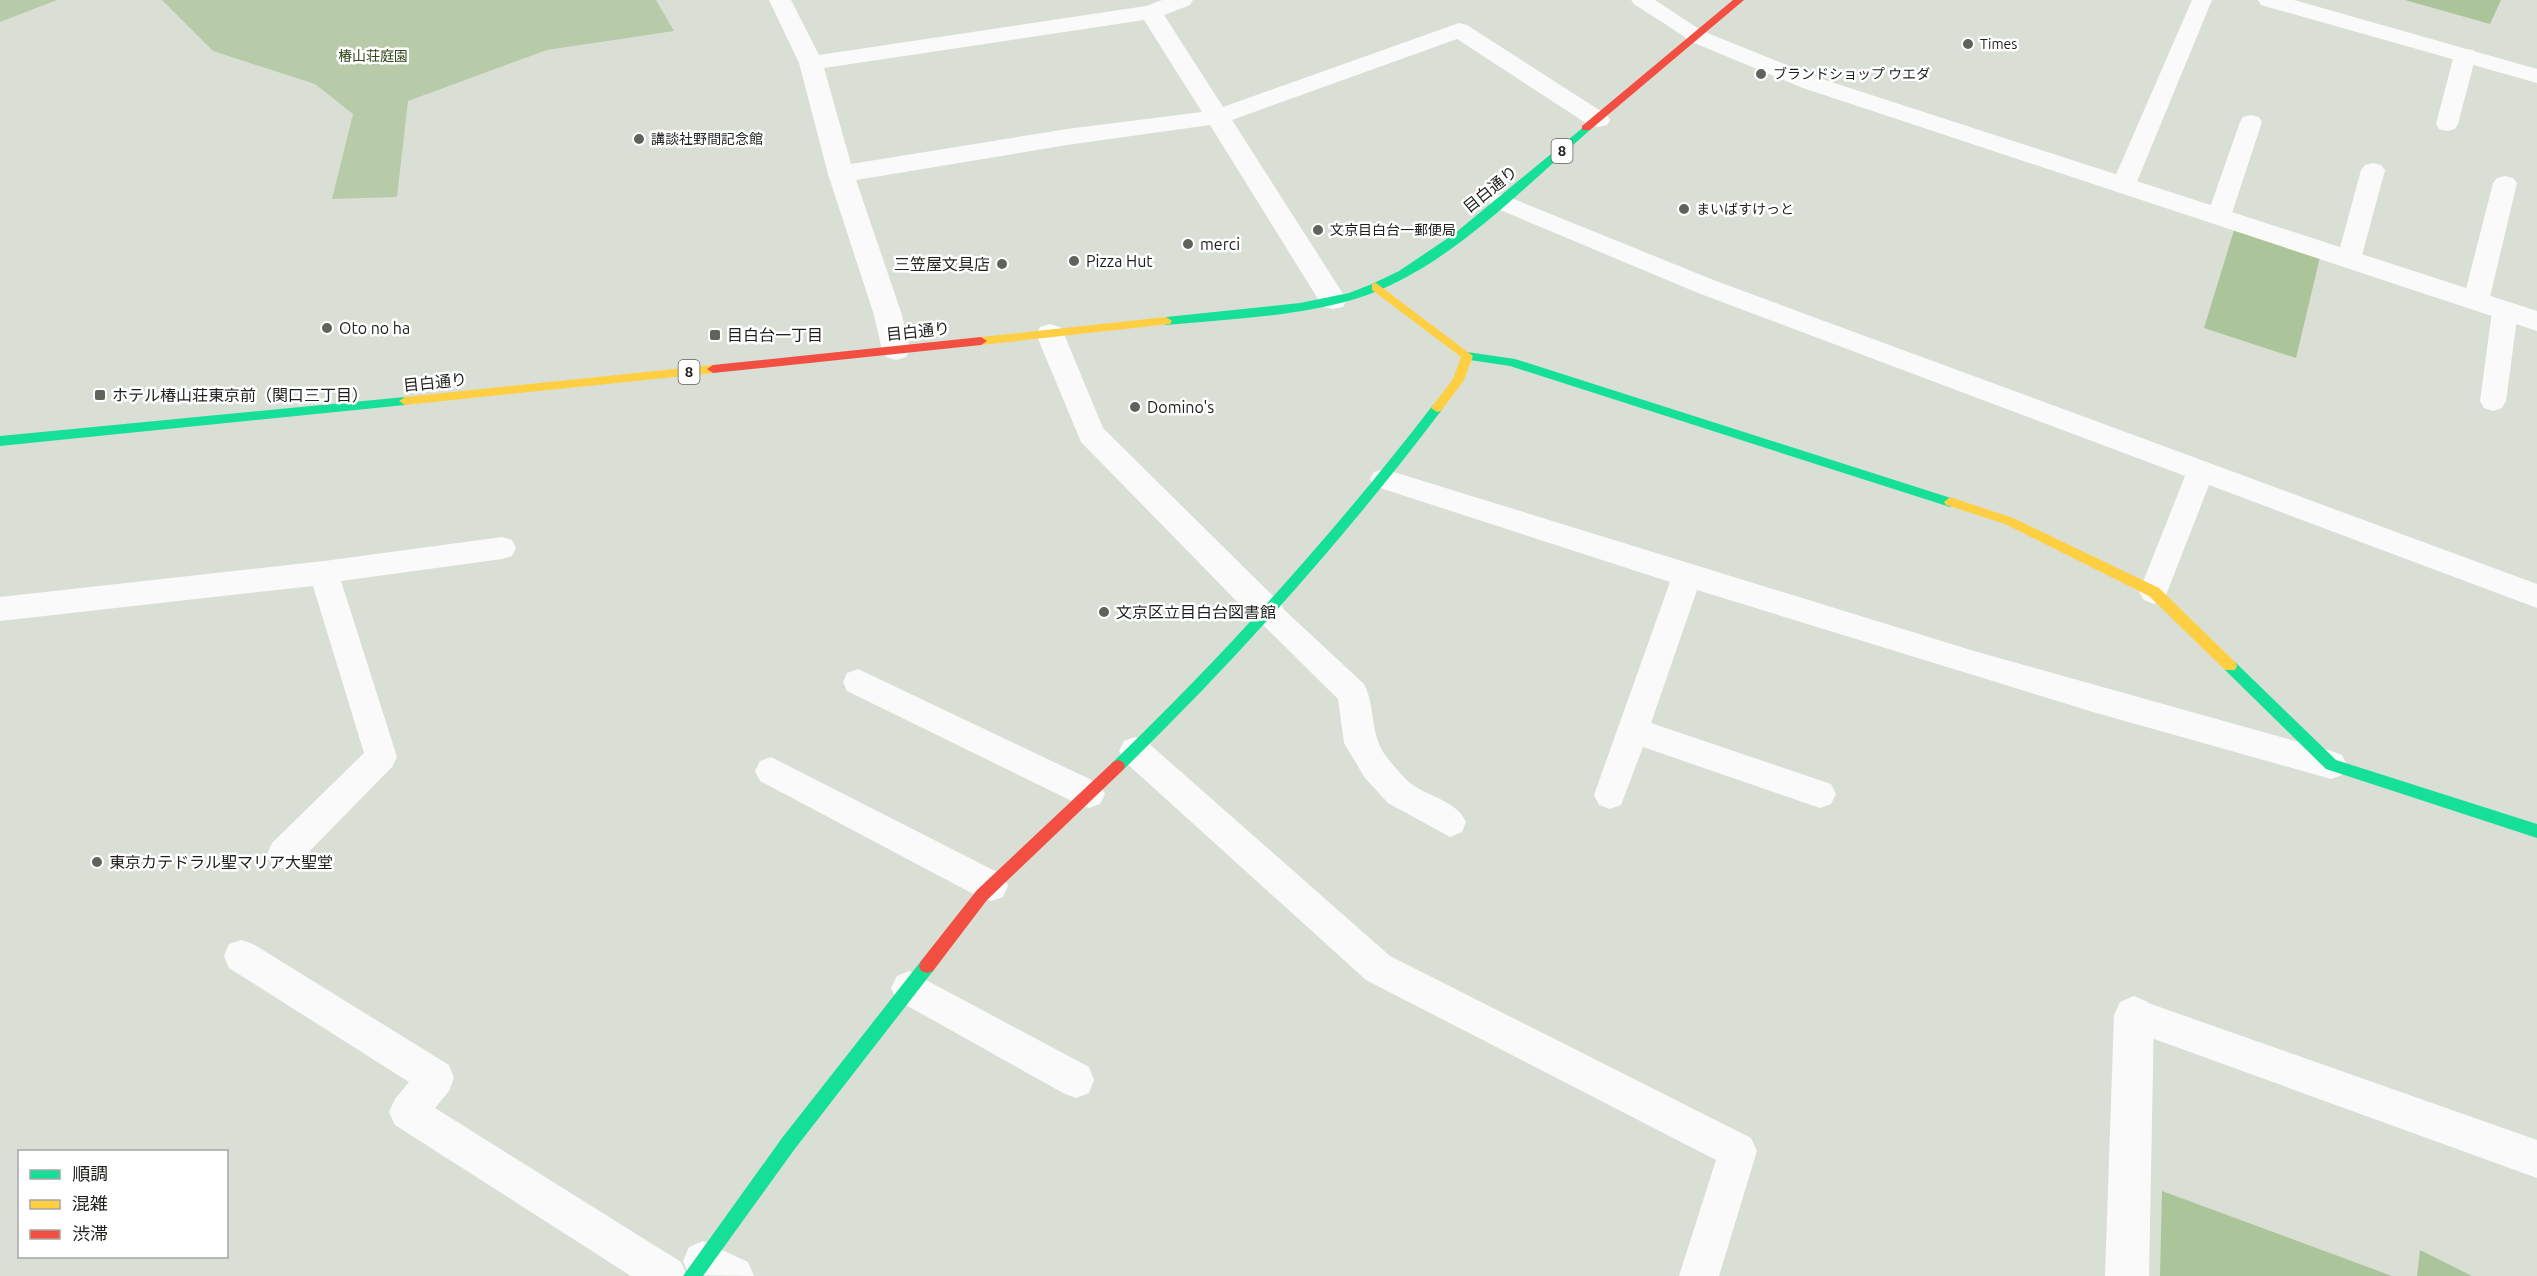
<svg xmlns="http://www.w3.org/2000/svg" width="2537" height="1276" viewBox="0 0 2537 1276" font-family="Ubuntu,'Noto Sans JP',sans-serif">
	<style>
		.green { fill: #b7cba9 }
		.forest { fill: #acc49a }
		.lines { fill: none; stroke-linecap: round; stroke-linejoin: round }
		.lane { fill: #f9faf9; fill-rule: evenodd }
		.street { fill: #f9faf9; fill-rule: evenodd }
		.fast { fill: #16e098; fill-rule: evenodd }
		.slow { fill: #ffcf43; fill-rule: evenodd }
		.jam { fill: #f24e42; fill-rule: evenodd }
		.poi-dot { fill: #5f635c; stroke: #fff; stroke-width: 2 }
		.labels { text-anchor: middle; stroke-width: 5; stroke-linejoin: round; paint-order: stroke }
		.far-poi-label { font-size: 14px; fill: #1d201a; stroke: #fff; text-anchor: start }
		.far-park-label { font-size: 14px; fill: #2e4817; stroke: #fff }
		.shield { fill: #fff; stroke: #61635f; stroke-width: 1.5 }
		.shield-label { font-size: 15px; font-weight: bold; fill: #1d201a }
		.street-label { font-size: 16px; fill: #1d201a; stroke: #fff }
		.poi-label { font-size: 16px; fill: #1d201a; stroke: #fff; text-anchor: start }
	</style>
	<rect width="100%" height="100%" fill="#dadfd6"/>
	<path class="green" d="M0,0H57L0,22Z
		M162,0H656L674,31L547,50L408,101L397,197L332,199L353,114L315,84L213,51Z"/>
	<path class="forest" d="M2405,0H2501L2490,24Z
		M2235,227L2321,253L2296,358L2204,328Z
		M2162,1191L2392,1276H2160Z
		M2420,1250L2472,1276H2417Z"/>
	<g class="lines">
		<path class="lane" d="M1631,0H1655L1702,31L1706,35L1702,39L1695,41L1688,39L1634,4Z
			M2192,0H2212L2136,184L2132,189L2124,191L2116,189L2112,184Z
			M2465,49L2473,50L2476,55L2458,124L2455,129L2447,131L2439,129L2436,124L2454,55L2457,50Z
			M2251,115L2259,117L2262,122L2231,216L2227,221L2219,224L2211,221L2207,216L2240,122L2243,117Z
			M2373,163L2381,165L2385,170L2361,259L2358,265L2349,267L2340,265L2337,259L2361,170L2365,165Z
			M2505,176L2513,178L2517,183L2489,301L2485,307L2476,310L2467,307L2463,301L2493,183L2497,178Z
			M1501,194L1716,281L2537,584V608L2209,485L2164,600L2154,604L2144,600L2139,592L2185,476L1698,293L1493,207L1489,202L1493,197Z
			M2505,302L2514,305L2518,311L2506,401L2502,408L2493,411L2484,408L2480,401L2492,311L2496,305Z
			M1384,469L1974,651L2331,751L2342,755L2347,765L2342,775L2331,779L2093,712L1697,590L1651,723L1831,784L1836,794L1831,804L1820,808L1643,747L1621,805L1610,809L1599,805L1594,795L1670,582L1374,486L1370,479L1374,472Z
			M502,537L512,540L516,548L512,556L502,559L341,581L397,757L392,767L296,865L284,869L272,865L267,854L272,843L364,753L313,586L0,621V597L324,561Z
			M1269,601L1279,605L1364,684C1377,710 1368,733 1388,759C1394,766 1402,776 1410,783C1428,797 1456,800 1466,822L1462,832L1450,837L1388,803L1365,778L1344,743L1338,699L1259,621L1254,613L1259,605Z
			M858,669L1100,784L1105,794L1100,804L1089,808L1078,804L847,691L843,682L847,673Z
			M1135,737L1146,741L1390,956L1751,1138L1757,1151L1719,1276H1679L1716,1160L1366,980L1124,761L1119,751L1124,741Z
			M771,757L1003,875L1008,886L1003,897L991,901L979,897L760,781L755,771L760,761Z
			M241,940L253,944L449,1065L454,1078L449,1091L435,1108L681,1262L687,1276H631L395,1125L389,1112L395,1099L409,1082L229,968L224,956L229,944Z
			M909,971L1089,1067L1094,1080L1089,1093L1076,1098L1063,1093L897,1000L891,988L897,976Z
			M2134,998L2537,1140V1178L2121,1027L2116,1015L2121,1003Z
			M703,1241L748,1262L754,1276L689,1275L683,1261L689,1247Z"/>
		<path class="street" d="M769,0H791L819,55L1146,6L1162,0H1193L1190,5L1164,15L1223,107L1459,23L1467,25L1607,115L1610,120L1607,125L1598,127L1589,125L1457,39L1232,120L1347,300L1343,307L1333,309L1323,307L1210,125L1067,145L856,180L902,315L910,350L906,357L896,360L886,357L882,350L874,315L828,174L799,63ZM1144,20L1202,112L1067,129L851,164L824,68Z
			M2258,0H2294L2537,69V83L2261,5Z
			M1695,28L1819,78L2537,311V331L1803,88L1687,40L1683,35L1687,30Z
			M1050,324L1060,327L1064,334L1103,428L1281,604L1285,613L1281,622L1269,626L1257,622L1081,442L1036,334L1040,327Z
			M2134,996L2148,1002L2154,1015L2149,1276H2105L2114,1015L2120,1002Z"/>
		<path class="fast" d="M1586,125L1590,126V130C1521,190 1444,272 1355,299C1294,317 1229,319 1166,325L1160,321L1166,317L1300,303L1349,293L1372,284L1399,271L1454,234Z
			M1467,352L1515,359L1954,499L1956,502L1950,507L1510,366L1463,359L1461,356L1463,353Z
			M405,397L411,401L405,405L0,446V436Z
			M1437,404L1441,405L1443,408L1441,411C1344,539 1238,658 1123,770L1118,772L1113,770L1111,766L1113,762C1229,650 1335,532 1433,405Z
			M2230,660L2235,662L2336,760L2537,824V838L2326,769L2225,670L2223,666L2225,662Z
			M927,959L933,961L935,966L933,971L794,1150L703,1276H683L782,1138L921,961Z"/>
		<path class="slow" d="M1376,283L1473,356L1464,380L1441,411L1437,412L1431,408L1453,379L1461,357L1372,290V284Z
			M1166,317L1172,321L1170,324L981,345L975,341L981,337Z
			M713,365L719,369L713,373L405,405L399,401L405,397Z
			M1950,497L2013,518L2159,588L2235,662L2237,666L2235,670H2225L2149,596L2005,524L1946,505L1944,502Z"/>
		<path class="jam" d="M1733,0H1744L1590,130H1582V126Z
			M981,337L987,341L981,345L713,373L707,369L713,365Z
			M1118,760L1123,762L1125,766L1123,770L987,900L933,971L927,973L921,971L919,966L921,961L977,890L1113,762Z"/>
	</g>
	<g class="poi-dot">
		<circle cx="1968" cy="44" r="6"/>
		<circle cx="1761" cy="74" r="6"/>
		<circle cx="639" cy="139" r="6"/>
		<circle cx="1684" cy="209" r="6"/>
		<circle cx="1318" cy="230" r="6"/>
		<circle cx="1188" cy="244" r="6"/>
		<circle cx="1074" cy="261" r="6"/>
		<circle cx="1002" cy="264" r="6"/>
		<circle cx="327" cy="328" r="6"/>
		<rect x="709" y="329" width="12" height="12" rx="3"/>
		<rect x="94" y="389" width="12" height="12" rx="3"/>
		<circle cx="1135" cy="407" r="6"/>
		<circle cx="1104" cy="612" r="6"/>
		<circle cx="97" cy="862" r="6"/>
	</g>
	<g class="labels">
		<g class="far-poi-label">
			<text x="1980" y="49">Times</text>
			<text x="1773" y="79">ブランドショップ ウエダ</text>
			<text x="651" y="144">講談社野間記念館</text>
			<text x="1696" y="214">まいばすけっと</text>
			<text x="1330" y="235">文京目白台一郵便局</text>
		</g>
		<g class="far-park-label">
			<text x="373" y="61">椿山荘庭園</text>
		</g>
		<g class="shield">
			<rect x="1551.5" y="139" width="21" height="24" rx="4.5"/>
			<rect x="678.5" y="360" width="21" height="24" rx="4.5"/>
		</g>
		<g class="shield-label">
			<text x="1562" y="156">8</text>
			<text x="689" y="377">8</text>
		</g>
		<g class="street-label">
			<text transform="translate(1490 189) rotate(-39)" y="6">目白通り</text>
			<text transform="translate(918 331) rotate(-6)" y="6">目白通り</text>
			<text transform="translate(435 382) rotate(-6)" y="6">目白通り</text>
		</g>
		<g class="poi-label">
			<text x="1200" y="250">merci</text>
			<text x="1086" y="267">Pizza Hut</text>
			<text x="990" y="270" text-anchor="end">三笠屋文具店</text>
			<text x="339" y="334">Oto no ha</text>
			<text x="727" y="341">目白台一丁目</text>
			<text x="112" y="401">ホテル椿山荘東京前（関口三丁目）</text>
			<text x="1147" y="413">Domino's</text>
			<text x="1116" y="618">文京区立目白台図書館</text>
			<text x="109" y="868">東京カテドラル聖マリア大聖堂</text>
		</g>
	</g>
	<rect x="18" y="1150" width="210" height="108" fill="#ffffff" stroke="#a5a6a3" stroke-width="1.5"/>
	<rect x="30" y="1170" width="30" height="9" fill="#16e098" stroke="#a5a6a3" stroke-width="1.5"/>
	<text x="72" y="1180" font-size="18" fill="#1d201a">順調</text>
	<rect x="30" y="1200" width="30" height="9" fill="#ffcf43" stroke="#a5a6a3" stroke-width="1.5"/>
	<text x="72" y="1210" font-size="18" fill="#1d201a">混雑</text>
	<rect x="30" y="1230" width="30" height="9" fill="#f24e42" stroke="#a5a6a3" stroke-width="1.5"/>
	<text x="72" y="1240" font-size="18" fill="#1d201a">渋滞</text>
</svg>
